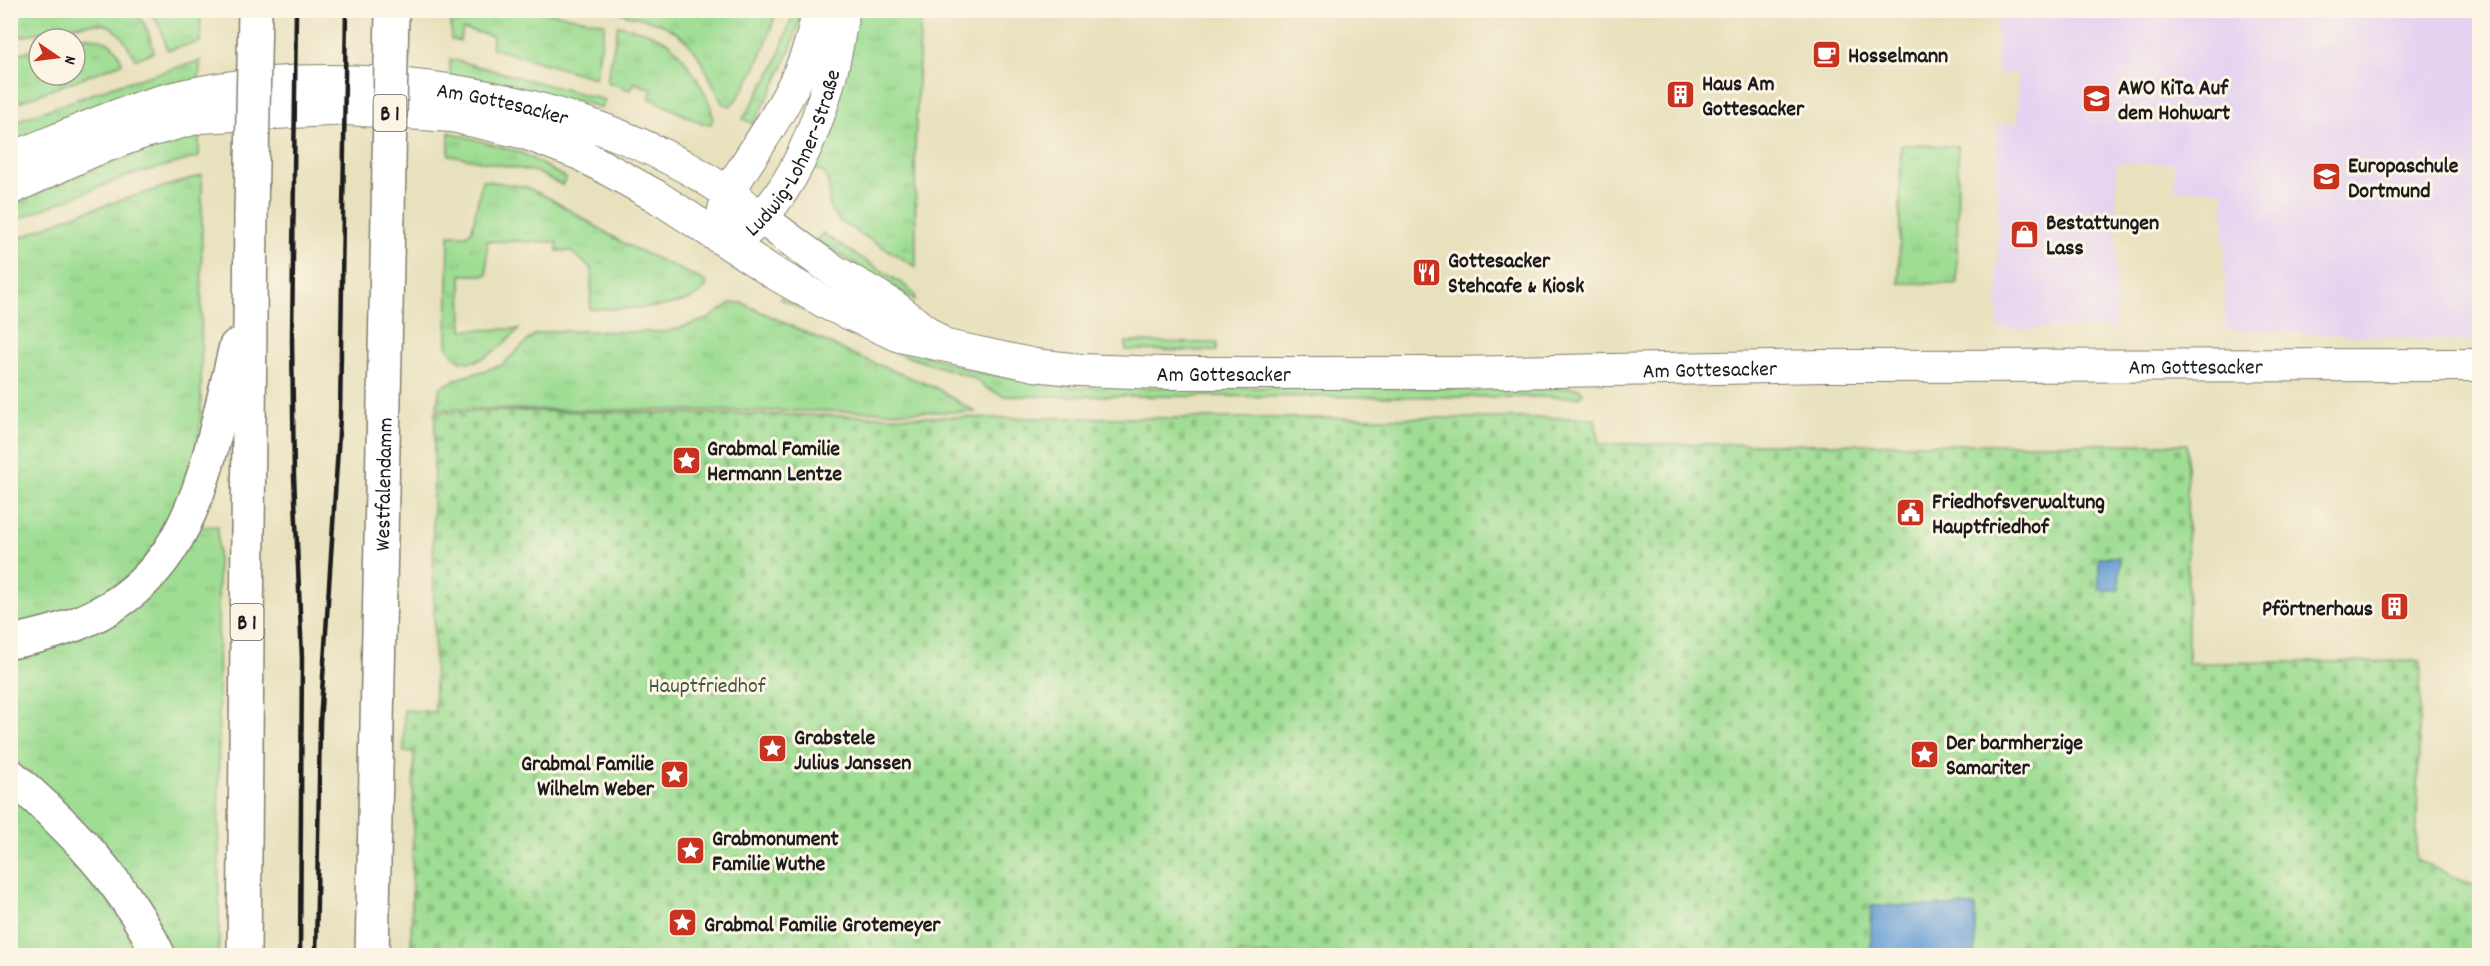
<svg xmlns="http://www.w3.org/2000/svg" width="2490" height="966" viewBox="0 0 2490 966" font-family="Dekko,sans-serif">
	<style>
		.built { fill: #e5d3f1 }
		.grass { fill: url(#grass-tufts); stroke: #5d7c58; stroke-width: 1.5 }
		.cemetery { fill: url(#cemetery-stones); stroke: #5d7c58; stroke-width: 1.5 }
		.water { fill: #679fd5; stroke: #425e78; stroke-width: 1.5 }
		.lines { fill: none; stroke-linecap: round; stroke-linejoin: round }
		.minor-casing { stroke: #827e6d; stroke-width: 34 }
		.highway-casing { stroke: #827e6d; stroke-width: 36 }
		.minor { stroke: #fff; stroke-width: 32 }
		.highway { stroke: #fff; stroke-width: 33 }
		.rail { stroke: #1c1c1c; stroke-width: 4.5 }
		.highway-bridge-casing { stroke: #827e6d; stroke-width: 36; stroke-linecap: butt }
		.highway-bridge { stroke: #fff; stroke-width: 33 }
		.labels { text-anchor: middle; stroke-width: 6; stroke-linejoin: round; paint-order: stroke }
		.shield { fill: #fcf5e5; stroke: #5f5d58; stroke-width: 1.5 }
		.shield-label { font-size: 21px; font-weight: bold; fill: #1c1c1c }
		.poi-label { font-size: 22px; font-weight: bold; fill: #1c1c1c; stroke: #fcf5e5; text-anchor: start }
		.street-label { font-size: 22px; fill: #1c1c1c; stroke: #fcf5e5 }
		.park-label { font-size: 22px; fill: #435640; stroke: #fcf5e5 }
	</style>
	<defs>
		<pattern id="grass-tufts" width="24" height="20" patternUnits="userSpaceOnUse" patternTransform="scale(1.5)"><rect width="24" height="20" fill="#9edd93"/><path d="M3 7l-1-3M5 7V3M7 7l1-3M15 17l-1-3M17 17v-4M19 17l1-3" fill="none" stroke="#88bd7e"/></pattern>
		<pattern id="cemetery-stones" width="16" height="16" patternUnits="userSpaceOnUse" patternTransform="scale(1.5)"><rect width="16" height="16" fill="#9edd93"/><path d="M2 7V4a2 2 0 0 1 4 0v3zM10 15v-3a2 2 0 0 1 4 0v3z" fill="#88bd7e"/></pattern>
	</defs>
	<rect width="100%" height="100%" fill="#fcf5e5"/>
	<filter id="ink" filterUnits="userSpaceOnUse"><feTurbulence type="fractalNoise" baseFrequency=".0167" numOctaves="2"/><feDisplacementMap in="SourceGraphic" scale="12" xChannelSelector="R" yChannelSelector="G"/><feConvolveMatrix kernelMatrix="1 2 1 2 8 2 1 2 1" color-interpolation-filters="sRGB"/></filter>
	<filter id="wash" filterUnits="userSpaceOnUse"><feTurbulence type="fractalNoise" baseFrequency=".008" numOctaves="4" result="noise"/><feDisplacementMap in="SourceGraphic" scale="24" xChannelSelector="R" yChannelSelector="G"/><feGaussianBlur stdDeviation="1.35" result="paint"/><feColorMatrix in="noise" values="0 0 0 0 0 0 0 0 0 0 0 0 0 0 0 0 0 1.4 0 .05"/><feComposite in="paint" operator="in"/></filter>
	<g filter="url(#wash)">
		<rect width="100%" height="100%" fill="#e8e1be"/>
		<path class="built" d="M1997,11H2479V342L2225,329L2224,190H2175L2174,163H2116V328L1998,329L1997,124L2018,123V74H1997Z"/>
		<path class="grass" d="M11,10L134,11C146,22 150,36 154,52L136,59C129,49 121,31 109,26C91,18 31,34 11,39Z
			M151,11H201L200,42L167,50L161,29Z
			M451,11H540L605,23L595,78L491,48L493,36L463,29L460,41L451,39Z
			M617,11V10L776,11C769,38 751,87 730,106L722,103C706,71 697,39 661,24C647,18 629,17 617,11Z
			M794,11H802C793,52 774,88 753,124L743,119L775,66Z
			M852,11H921L915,148L916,267L839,221L830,208L828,181L824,173L807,164Z
			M618,25C636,29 656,33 670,44C684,55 720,109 711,124H703L649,98L652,89L634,83L631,90L607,82Z
			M84,37C104,37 117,43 122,63L11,105V55L39,48V75H75V39Z
			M450,59L605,100L601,108L590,104L526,98L450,82Z
			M200,61L199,85L11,149V123L117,85Z
			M449,132L522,153L566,178L562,185L536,172L449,155Z
			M199,134V157L124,177L11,222V206C75,175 130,154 199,134Z
			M1901,145L1958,146L1957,284L1899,283Z
			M202,175L201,417L193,473L170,527L134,572L95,600L10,631V242L71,216Z
			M482,180L526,187L551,199L625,244L703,280L707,284C696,313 616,308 590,309L592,269L570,251H557V242L487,241V275H461L462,330L519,329C502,347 464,383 447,345L449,235H467L472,230Z
			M822,233L906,286L915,295V300L817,241Z
			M785,292L919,353L977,372L1073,387L1579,388L1583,393L1579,397L1004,396L988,389L974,378L899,354L780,299Z
			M731,303H742L854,355L936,388L975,412L437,409L440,387L460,378L502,365L534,335L551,331L666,332L708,319Z
			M1126,342L1217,343V351L1126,350Z
			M218,526L219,955H172L66,806L11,758V652H21L198,527Z
			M10,789L80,857L146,955H11Z"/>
		<path class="cemetery" d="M527,411L1011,418H1595L1599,444H2187L2188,663L2421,661L2416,860L2479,888V955H411L414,752H404V710L435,712L433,504L435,412Z"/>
		<path class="water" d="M2099,557H2120L2119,590H2099Z
			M1871,906H1975V955H1871Z"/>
	</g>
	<g filter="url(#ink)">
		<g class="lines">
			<defs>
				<g id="minor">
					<path id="s1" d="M10,159C62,138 113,114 166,100C328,58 546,87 691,170C739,197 781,235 827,266C848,280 871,291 892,305C907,316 921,328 936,339"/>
					<path id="s2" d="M10,189L92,151L141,133L200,117L347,109L452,116L525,133L580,154L656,196L774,273L830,305L900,336L1035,365L1080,370L1162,373H1456L1825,366L2480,365"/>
					<path d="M723,214L728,193C763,135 808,80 818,10"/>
					<path id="s3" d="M746,232C805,183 833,84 843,10"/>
				</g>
				<g id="highway">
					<path d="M10,642C189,611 200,496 236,346"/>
					<path d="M10,775C69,826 125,883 159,956"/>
					<path d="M244,956L251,214"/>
					<path id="s4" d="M372,956L388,215"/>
				</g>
			</defs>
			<use href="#minor" class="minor-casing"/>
			<use href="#highway" class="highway-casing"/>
			<use href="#minor" class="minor"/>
			<use href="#highway" class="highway"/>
			<path class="rail" d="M296,10L292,340L294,476L302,658L300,956
				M316,956L320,723L340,418L346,10"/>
			<defs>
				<path id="highway-bridge" d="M251,214L255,10
					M388,215L392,10"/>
			</defs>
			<use href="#highway-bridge" class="highway-bridge-casing"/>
			<use href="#highway-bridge" class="highway-bridge"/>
		</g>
	</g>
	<defs>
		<symbol id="cafe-square" viewBox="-11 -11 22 22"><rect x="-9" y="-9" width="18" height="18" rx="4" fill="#c8321e" stroke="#fcf5e5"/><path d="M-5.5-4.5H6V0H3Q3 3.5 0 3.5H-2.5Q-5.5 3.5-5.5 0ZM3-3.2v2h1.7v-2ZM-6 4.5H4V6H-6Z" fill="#fff"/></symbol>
		<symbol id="building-square" viewBox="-11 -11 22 22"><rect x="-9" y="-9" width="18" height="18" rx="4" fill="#c8321e" stroke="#fcf5e5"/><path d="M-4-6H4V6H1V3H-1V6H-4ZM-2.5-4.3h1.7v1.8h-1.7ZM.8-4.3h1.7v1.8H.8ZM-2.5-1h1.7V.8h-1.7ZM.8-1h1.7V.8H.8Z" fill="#fff"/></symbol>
		<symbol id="school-square" viewBox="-11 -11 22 22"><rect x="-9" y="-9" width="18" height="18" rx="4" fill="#c8321e" stroke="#fcf5e5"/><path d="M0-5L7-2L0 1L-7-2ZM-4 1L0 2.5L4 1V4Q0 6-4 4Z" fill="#fff"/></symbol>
		<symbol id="shop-square" viewBox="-11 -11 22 22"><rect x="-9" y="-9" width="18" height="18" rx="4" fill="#c8321e" stroke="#fcf5e5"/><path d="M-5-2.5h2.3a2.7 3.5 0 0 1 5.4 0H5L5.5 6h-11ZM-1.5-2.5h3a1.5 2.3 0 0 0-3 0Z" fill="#fff"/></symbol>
		<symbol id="restaurant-square" viewBox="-11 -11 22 22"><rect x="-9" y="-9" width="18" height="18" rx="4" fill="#c8321e" stroke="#fcf5e5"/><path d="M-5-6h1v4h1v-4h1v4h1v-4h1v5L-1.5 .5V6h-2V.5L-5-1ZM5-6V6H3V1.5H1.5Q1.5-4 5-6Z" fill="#fff"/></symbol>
		<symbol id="sight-square" viewBox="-11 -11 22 22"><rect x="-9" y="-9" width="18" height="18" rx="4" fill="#c8321e" stroke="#fcf5e5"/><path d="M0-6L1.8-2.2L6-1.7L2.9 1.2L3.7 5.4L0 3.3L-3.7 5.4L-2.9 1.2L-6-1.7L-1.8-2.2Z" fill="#fff"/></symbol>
		<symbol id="civic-square" viewBox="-11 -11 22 22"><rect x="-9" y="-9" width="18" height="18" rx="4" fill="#c8321e" stroke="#fcf5e5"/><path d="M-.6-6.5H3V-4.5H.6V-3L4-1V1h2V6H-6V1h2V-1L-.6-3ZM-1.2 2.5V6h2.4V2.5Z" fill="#fff"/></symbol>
	</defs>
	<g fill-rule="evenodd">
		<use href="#cafe-square" x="1810" y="38" width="33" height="33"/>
		<use href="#building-square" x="1664" y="78" width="33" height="33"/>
		<use href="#school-square" x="2080" y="82" width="33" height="33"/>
		<use href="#school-square" x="2310" y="160" width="33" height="33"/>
		<use href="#shop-square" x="2008" y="218" width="33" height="33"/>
		<use href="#restaurant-square" x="1410" y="256" width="33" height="33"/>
		<use href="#sight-square" x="670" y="444" width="33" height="33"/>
		<use href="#civic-square" x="1894" y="496" width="33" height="33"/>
		<use href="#building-square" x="2378" y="590" width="33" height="33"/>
		<use href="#sight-square" x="756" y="732" width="33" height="33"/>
		<use href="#sight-square" x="1908" y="738" width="33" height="33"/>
		<use href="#sight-square" x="658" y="758" width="33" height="33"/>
		<use href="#sight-square" x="674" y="834" width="33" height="33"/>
		<use href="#sight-square" x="666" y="906" width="33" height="33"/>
	</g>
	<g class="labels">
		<g class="shield">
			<rect x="373.5" y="95" width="33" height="36" rx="4.5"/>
			<rect x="230.5" y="604" width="33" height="36" rx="4.5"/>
		</g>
		<g class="shield-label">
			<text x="390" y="120">B 1</text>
			<text x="247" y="629">B 1</text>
		</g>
		<g class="poi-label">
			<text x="1848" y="62">Hosselmann</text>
			<text x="1702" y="90">Haus Am<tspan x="1702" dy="25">Gottesacker</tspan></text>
			<text x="2118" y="94">AWO KiTa Auf<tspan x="2118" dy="25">dem Hohwart</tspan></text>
			<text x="2348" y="172">Europaschule<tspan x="2348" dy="25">Dortmund</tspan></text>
			<text x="2046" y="229">Bestattungen<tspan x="2046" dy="25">Lass</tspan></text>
			<text x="1448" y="267">Gottesacker<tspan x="1448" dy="25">Stehcafe &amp; Kiosk</tspan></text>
			<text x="707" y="455">Grabmal Familie<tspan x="707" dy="25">Hermann Lentze</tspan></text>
			<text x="1932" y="508">Friedhofsverwaltung<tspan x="1932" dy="25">Hauptfriedhof</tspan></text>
			<text x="2373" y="615" text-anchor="end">Pförtnerhaus</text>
			<text x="794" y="744">Grabstele<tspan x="794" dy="25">Julius Janssen</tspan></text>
			<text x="1946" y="749">Der barmherzige<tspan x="1946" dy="25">Samariter</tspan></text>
			<text x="654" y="770" text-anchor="end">Grabmal Familie<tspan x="654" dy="25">Wilhelm Weber</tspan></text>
			<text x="712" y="845">Grabmonument<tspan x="712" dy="25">Familie Wuthe</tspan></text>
			<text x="704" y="931">Grabmal Familie Grotemeyer</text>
		</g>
		<g class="street-label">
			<text dy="8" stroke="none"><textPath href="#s1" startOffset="507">Am Gottesacker</textPath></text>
			<text dy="8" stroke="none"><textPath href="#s3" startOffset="94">Ludwig-Lohner-Straße</textPath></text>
			<text dy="8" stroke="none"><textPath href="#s2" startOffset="2258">Am Gottesacker</textPath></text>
			<text dy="8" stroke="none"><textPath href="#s2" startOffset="1772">Am Gottesacker</textPath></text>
			<text dy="8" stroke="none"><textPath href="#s2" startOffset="1286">Am Gottesacker</textPath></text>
			<text dy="8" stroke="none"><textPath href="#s4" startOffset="472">Westfalendamm</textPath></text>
		</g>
		<g class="park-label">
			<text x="707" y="692">Hauptfriedhof</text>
		</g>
	</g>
	<rect width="2490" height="966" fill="none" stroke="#fcf5e5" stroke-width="36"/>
	<g transform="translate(57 57) rotate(104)"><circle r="28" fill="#fcf5e5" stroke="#a29e95" stroke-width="1.5"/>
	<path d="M0-4.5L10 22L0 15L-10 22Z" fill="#c8321e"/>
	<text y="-9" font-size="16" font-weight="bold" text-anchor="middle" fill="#1c1c1c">N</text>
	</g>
</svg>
